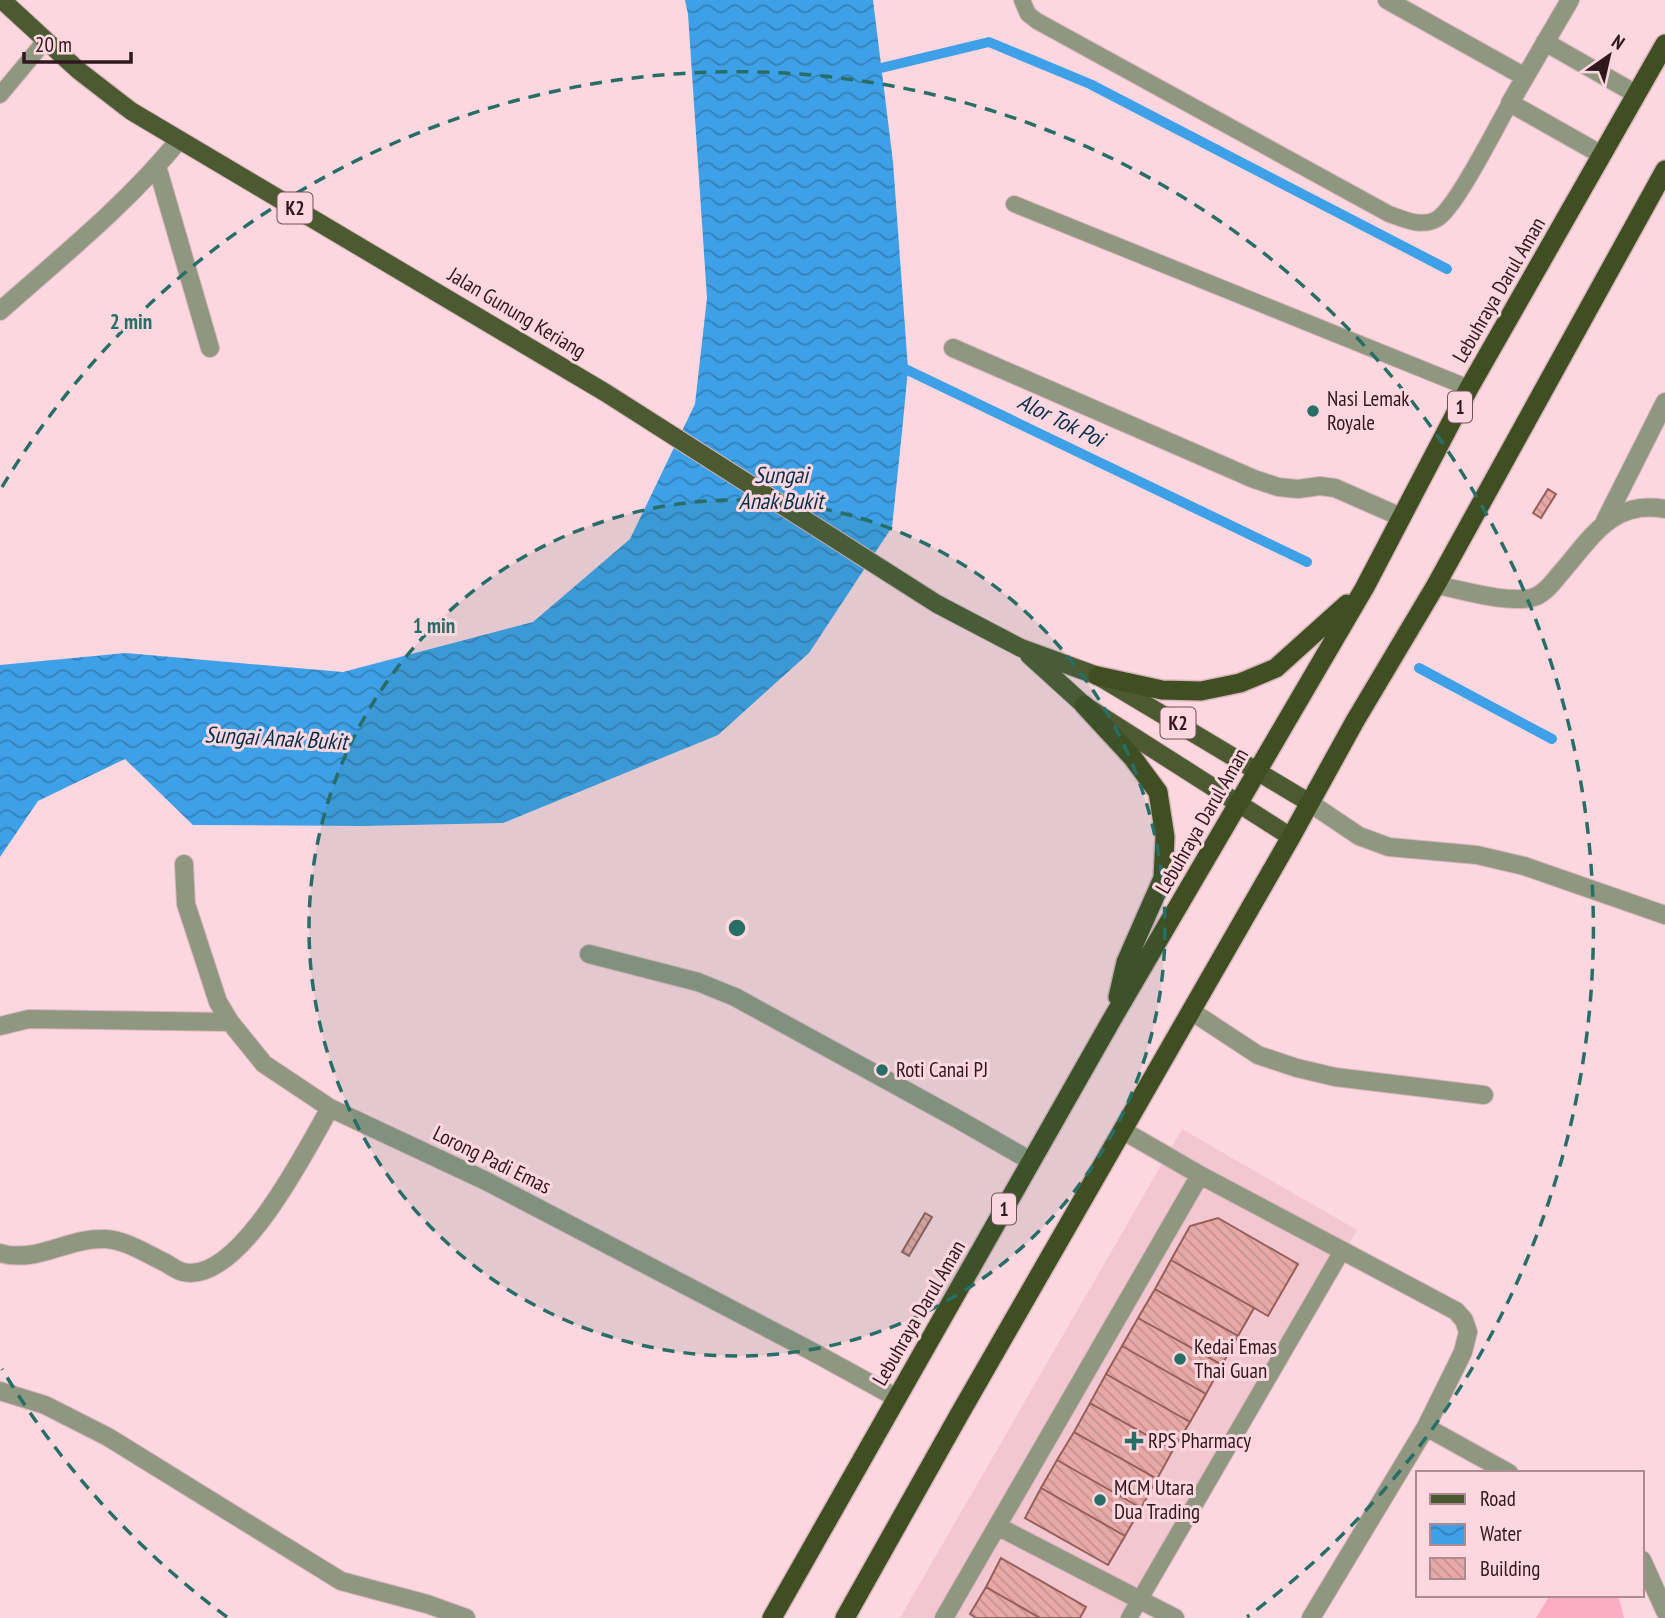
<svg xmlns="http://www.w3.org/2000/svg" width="1665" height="1618" viewBox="0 0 1665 1618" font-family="'PT Sans Narrow',sans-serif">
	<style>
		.built { fill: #f2c7d0 }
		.green { fill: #fcaec0 }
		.water { fill: url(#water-waves) }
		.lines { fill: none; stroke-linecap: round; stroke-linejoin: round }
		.stream { stroke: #3ea0e6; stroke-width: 10 }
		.building { fill: url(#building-back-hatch); stroke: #965f5b; stroke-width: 2 }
		.service-casing { stroke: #d8b5bc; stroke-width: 18 }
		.minor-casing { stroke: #d8b5bc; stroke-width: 20 }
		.primary-casing { stroke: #d8b5bc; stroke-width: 20 }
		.trunk-casing { stroke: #d8b5bc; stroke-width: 22 }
		.service { stroke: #8f9781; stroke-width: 16 }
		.minor { stroke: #8f9781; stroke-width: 18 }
		.primary { stroke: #4c5a32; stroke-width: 18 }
		.trunk { stroke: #404f22; stroke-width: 19 }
		.ring { fill: none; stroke: #276e66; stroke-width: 3.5; stroke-dasharray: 12 9 }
		.poi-dot { fill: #276e66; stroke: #fdd7df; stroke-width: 2.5 }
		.labels { text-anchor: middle; stroke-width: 6; stroke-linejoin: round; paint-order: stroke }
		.shield { fill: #fdd7df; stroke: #6d5158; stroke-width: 2 }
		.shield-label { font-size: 19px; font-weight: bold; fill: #2f181e }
		.street-label { font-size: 21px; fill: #2f181e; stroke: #fdd7df }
		.poi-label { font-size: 21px; fill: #2f181e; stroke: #fdd7df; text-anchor: start }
		.water-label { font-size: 23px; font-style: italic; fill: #062f4c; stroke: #fdd7df }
		.centre { fill: #276e66; stroke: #fdd7df; stroke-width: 3.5 }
		.ring-label { font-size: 21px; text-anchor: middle; font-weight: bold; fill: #276e66; stroke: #fdd7df; stroke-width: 6; stroke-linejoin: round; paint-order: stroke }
	</style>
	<defs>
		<pattern id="water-waves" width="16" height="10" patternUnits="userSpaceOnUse" patternTransform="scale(1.75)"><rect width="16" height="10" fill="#3ea0e6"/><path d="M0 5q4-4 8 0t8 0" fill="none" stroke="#3481ba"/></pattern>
		<pattern id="building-back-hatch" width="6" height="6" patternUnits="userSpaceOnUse" patternTransform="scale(1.75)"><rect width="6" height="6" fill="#e7a9a5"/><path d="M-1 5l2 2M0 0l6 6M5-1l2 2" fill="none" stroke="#c6918e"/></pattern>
	</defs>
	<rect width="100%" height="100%" fill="#fdd7df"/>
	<path class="built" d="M1182,1129L1357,1230L1133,1618H900Z"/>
	<path class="green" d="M1550,1595H1618L1624,1618H1536Z"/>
	<path class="water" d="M685,0H873L893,162L908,369L902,432L892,527L809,653L718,735L503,823L362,826L193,825L125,759L38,801L0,857V665L126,653L343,672L533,622L630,539L695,404L707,298L688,14Z"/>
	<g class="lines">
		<path class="stream" d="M869,67L881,68L989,42L1090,84L1447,269
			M897,365L1307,562
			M1419,668L1552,739"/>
	</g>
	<path class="building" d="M1548,489L1556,494L1541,518L1533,513Z
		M925,1213L932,1217L909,1256L902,1252Z
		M1218,1218L1298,1264L1268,1316L1171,1260L1190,1226Z
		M1171,1260L1254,1308L1238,1336L1155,1289Z
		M1155,1289L1238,1336L1222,1365L1138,1318Z
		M1138,1318L1222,1365L1206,1394L1122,1346Z
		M1122,1346L1206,1394L1190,1422L1106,1374Z
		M1106,1374L1190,1422L1173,1450L1090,1403Z
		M1090,1403L1173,1450L1157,1479L1074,1432Z
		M1074,1432L1157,1479L1141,1508L1057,1460Z
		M1057,1460L1141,1508L1125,1536L1041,1488Z
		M1041,1488L1125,1536L1108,1565L1025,1518Z
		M1001,1558L1086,1607L1080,1618H1040L986,1587Z
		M986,1587L1040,1618H976L970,1614Z"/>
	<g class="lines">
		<defs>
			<path id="service" d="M1022,0L1028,14L1037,21L1389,214C1403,219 1422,228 1437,219C1456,208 1496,127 1510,103
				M0,95L45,41
				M1014,204L1469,388
				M1129,1618L1342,1251"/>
			<path id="minor" d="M1387,0L1525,77
				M1570,0L1510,103L1602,155
				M1545,42L1636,94
				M157,166L210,348
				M0,311C62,256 127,204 179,140
				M953,348L1254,479L1278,487L1298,489L1320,486L1335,488L1401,517
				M1605,521L1665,402
				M1436,585C1463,590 1503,603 1531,598C1542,596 1552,584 1559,575C1591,539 1611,499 1665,509
				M1310,803L1359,836L1389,847L1477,855L1524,866L1665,915
				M184,864L186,904L218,1002L230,1022L264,1064L330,1108L486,1181L815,1353L897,1398
				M589,954L698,982L735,997L954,1117L1031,1161
				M1191,1011L1258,1055L1297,1068L1335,1077L1484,1095
				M0,1026L29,1019L230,1022
				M1122,1130L1200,1175L1456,1311L1464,1320L1468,1332L1463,1352L1426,1427L1311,1618
				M0,1253C36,1264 69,1237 105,1239C126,1240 145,1253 164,1262C170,1265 177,1271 183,1272C239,1285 306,1150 330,1108
				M0,1391L45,1405L108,1437L341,1581L427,1604L466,1618
				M1426,1427L1509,1473
				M997,1526L1175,1618
				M1642,1560L1665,1611
				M944,1618L1200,1175"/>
			<path id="primary" d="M2,0L78,70L131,111L606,393L937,604L1021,648L1098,676L1310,803
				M1029,655L1084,705L1291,837"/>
			<path id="trunk" d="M1098,676L1162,690L1201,691L1240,683L1276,668L1347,604
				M1084,705L1133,758L1158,792L1165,837L1163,878L1126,962L1118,997
				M772,1618L1111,1021L1365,587L1469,388L1665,44
				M845,1618L959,1415L1291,837L1355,721L1436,585L1665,170"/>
		</defs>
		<use href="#service" class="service-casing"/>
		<use href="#minor" class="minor-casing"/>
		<use href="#primary" class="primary-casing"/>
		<use href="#trunk" class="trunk-casing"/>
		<use href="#service" class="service"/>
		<use href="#minor" class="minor"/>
		<use href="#primary" class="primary"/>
		<use href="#trunk" class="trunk"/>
	</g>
	<circle cx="737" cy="928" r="428" fill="#276e66" fill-opacity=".12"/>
	<g class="ring">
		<circle cx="737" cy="928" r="428"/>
		<path d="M227 1617A857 857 0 0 1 2 1369M2 487A857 857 0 1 1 1247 1617"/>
	</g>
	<g class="poi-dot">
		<circle cx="1313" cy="411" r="7"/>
		<circle cx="882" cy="1070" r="7"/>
		<circle cx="1180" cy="1359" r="7"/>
		<path d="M1130.5 1430.5h7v7h7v7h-7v7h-7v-7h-7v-7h7z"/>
		<circle cx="1100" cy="1500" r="7"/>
	</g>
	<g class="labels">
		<g class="shield">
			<rect x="277.5" y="192.5" width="35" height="31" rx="5"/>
			<rect x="1448" y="391.5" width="24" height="31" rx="5"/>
			<rect x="1160.5" y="707.5" width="35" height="31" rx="5"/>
			<rect x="992" y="1193.5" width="24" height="31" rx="5"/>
		</g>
		<g class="shield-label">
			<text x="295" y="215">K2</text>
			<text x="1460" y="414">1</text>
			<text x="1178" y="730">K2</text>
			<text x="1004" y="1216">1</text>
		</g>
		<g class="street-label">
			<text transform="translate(1499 290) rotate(-60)" y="7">Lebuhraya Darul Aman</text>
			<text transform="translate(517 313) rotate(31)" y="7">Jalan Gunung Keriang</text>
			<text transform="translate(1202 821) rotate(-60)" y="7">Lebuhraya Darul Aman</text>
			<text transform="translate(492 1160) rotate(26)" y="7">Lorong Padi Emas</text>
			<text transform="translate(919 1313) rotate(-60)" y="7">Lebuhraya Darul Aman</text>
		</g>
		<g class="poi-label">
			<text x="1327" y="406">Nasi Lemak<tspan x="1327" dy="24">Royale</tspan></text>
			<text x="896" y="1077">Roti Canai PJ</text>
			<text x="1194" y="1354">Kedai Emas<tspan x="1194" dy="24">Thai Guan</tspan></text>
			<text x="1148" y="1448">RPS Pharmacy</text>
			<text x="1114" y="1495">MCM Utara<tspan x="1114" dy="24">Dua Trading</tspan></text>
		</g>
		<g class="water-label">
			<text transform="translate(1061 420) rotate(26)" y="8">Alor Tok Poi</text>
			<text x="781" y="483">Sungai<tspan x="781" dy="26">Anak Bukit</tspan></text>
			<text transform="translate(276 738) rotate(3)" y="8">Sungai Anak Bukit</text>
		</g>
	</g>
	<circle cx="737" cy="928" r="10" class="centre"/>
	<g class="ring-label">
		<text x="131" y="329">2 min</text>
		<text x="434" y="633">1 min</text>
	</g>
	<rect x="1416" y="1471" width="228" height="126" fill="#fdd7df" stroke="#ab8b92" stroke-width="2"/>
	<rect x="1430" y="1494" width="35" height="10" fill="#4c5a32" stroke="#ab8b92" stroke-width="2"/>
	<text x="1480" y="1506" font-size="21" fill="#2f181e">Road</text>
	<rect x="1430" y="1524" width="35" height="21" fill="url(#water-waves)" stroke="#ab8b92" stroke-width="2"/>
	<text x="1480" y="1541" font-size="21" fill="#2f181e">Water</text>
	<rect x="1430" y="1558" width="35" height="21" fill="url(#building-back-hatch)" stroke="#ab8b92" stroke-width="2"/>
	<text x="1480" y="1576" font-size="21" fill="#2f181e">Building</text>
	<g transform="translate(1609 56) rotate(34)" stroke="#fdd7df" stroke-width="5" paint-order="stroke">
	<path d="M0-5L12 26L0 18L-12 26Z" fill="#2f181e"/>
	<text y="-10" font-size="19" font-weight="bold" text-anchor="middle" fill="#2f181e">N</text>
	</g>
	<path d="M24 52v10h107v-10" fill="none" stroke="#2f181e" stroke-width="3.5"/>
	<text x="35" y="52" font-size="21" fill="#2f181e" stroke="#fdd7df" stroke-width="5" paint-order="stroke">20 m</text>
</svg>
